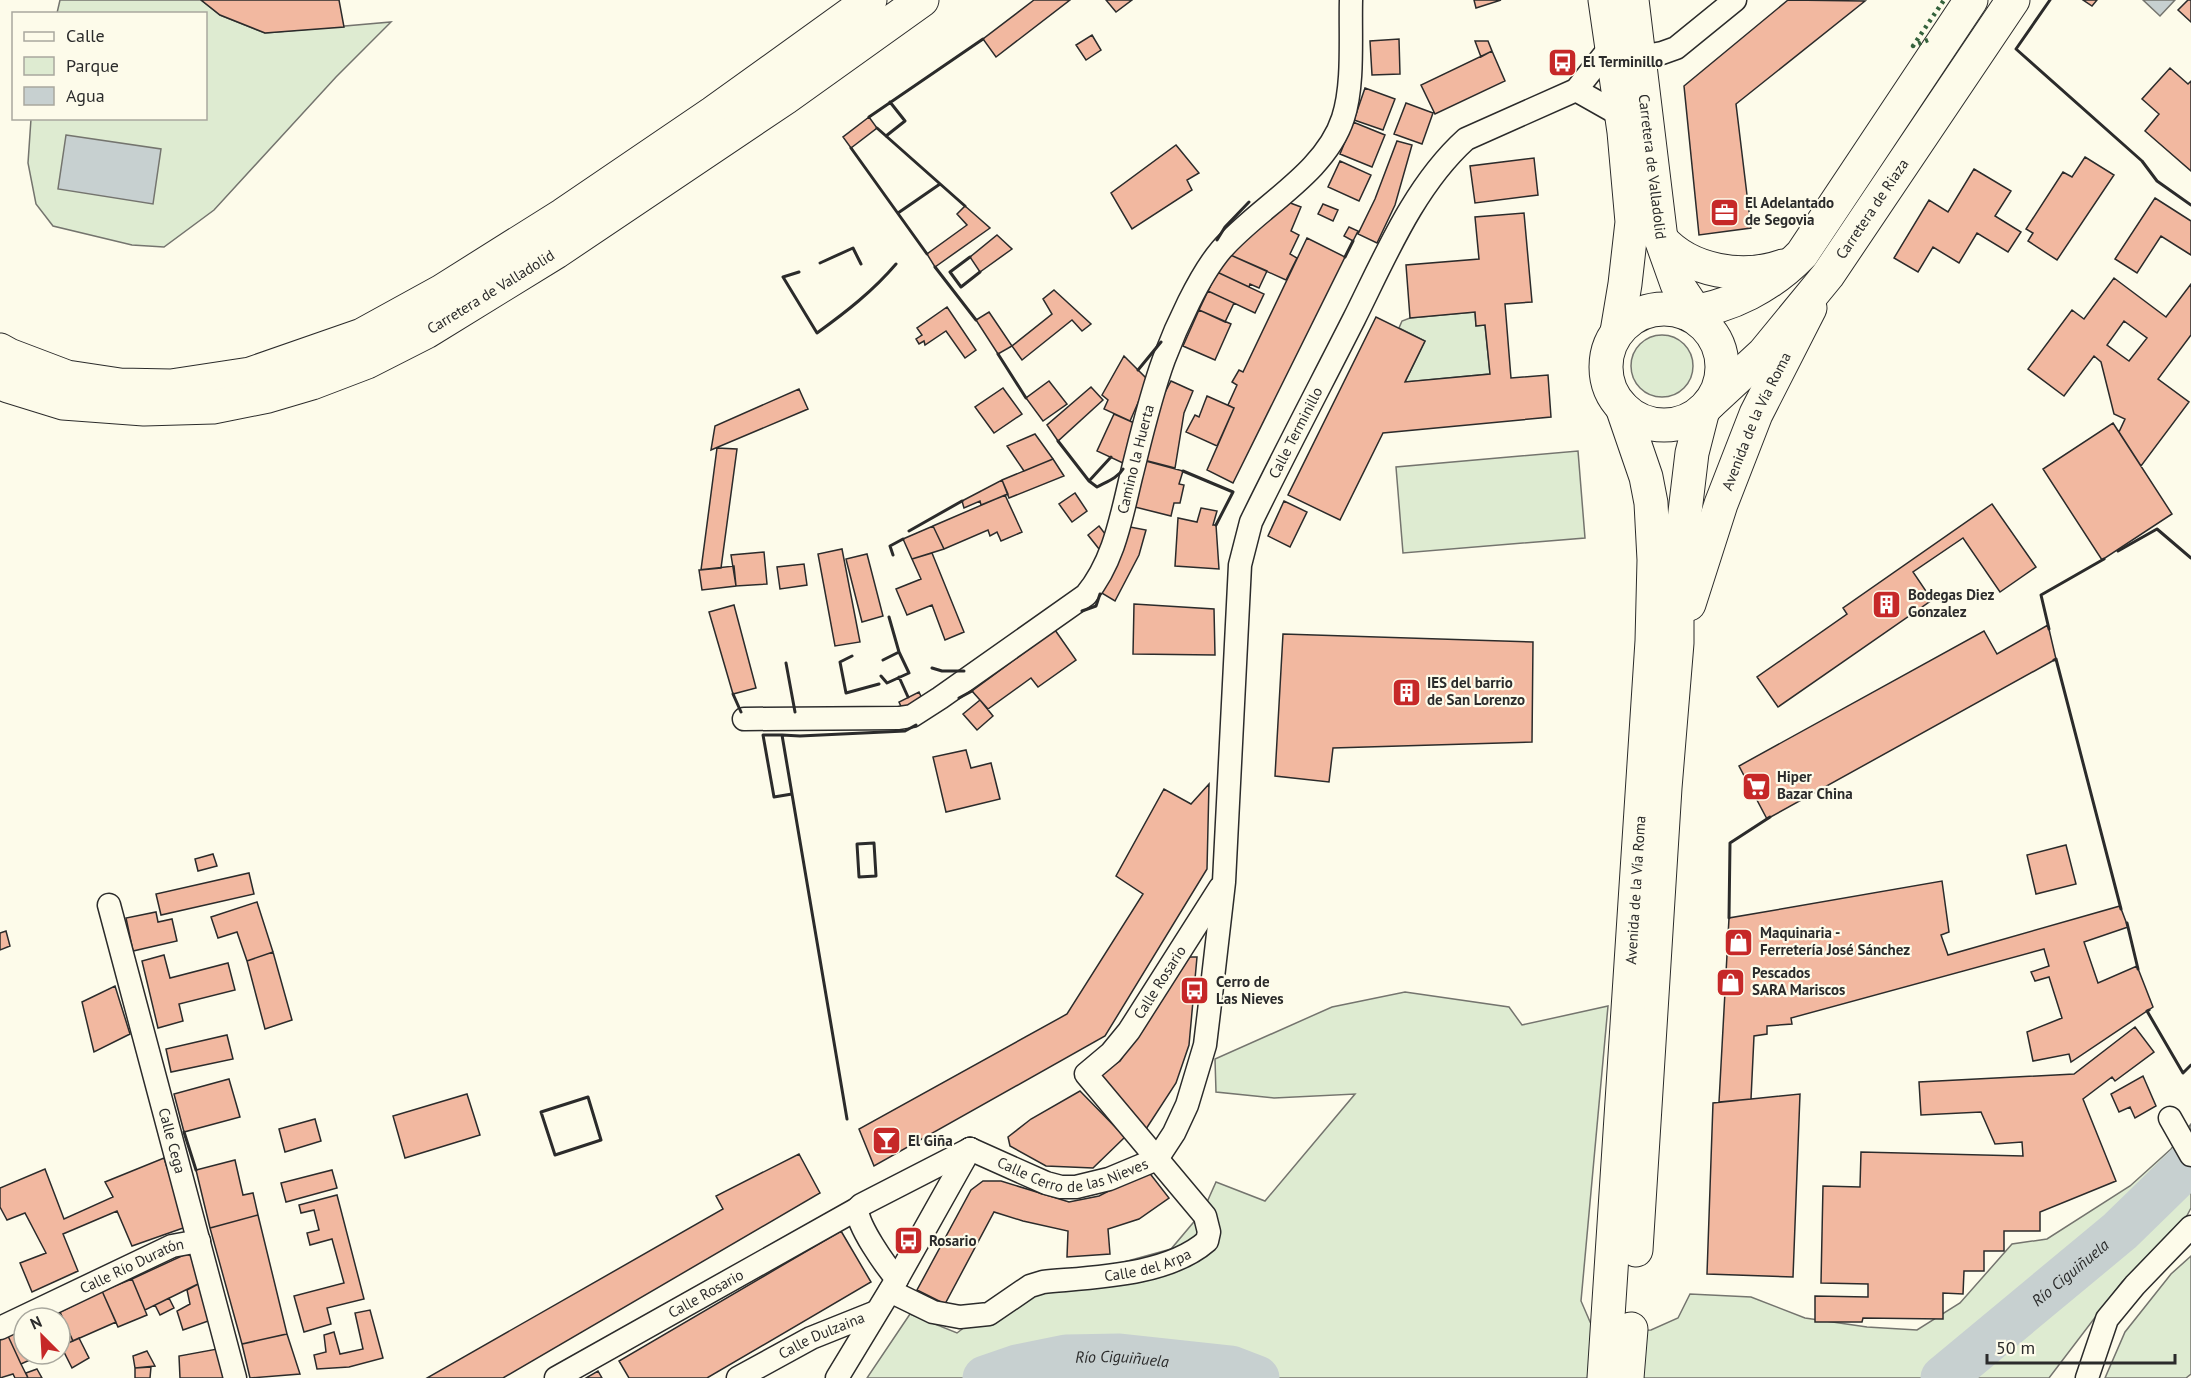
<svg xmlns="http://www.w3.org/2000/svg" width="2191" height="1378" viewBox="0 0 2191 1378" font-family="'PT Sans',sans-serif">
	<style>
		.green { fill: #deebd1; stroke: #74746e; stroke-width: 1.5 }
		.water { fill: #c7d0d0; stroke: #74746e; stroke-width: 1.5 }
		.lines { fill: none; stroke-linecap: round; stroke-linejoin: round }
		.river { stroke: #c7d0d0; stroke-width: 45 }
		.building { fill: #f2b8a0; stroke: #2b2b2b; stroke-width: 1.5; fill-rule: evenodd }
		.street-casing { stroke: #2b2b2b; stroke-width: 25 }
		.primary-casing { stroke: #2b2b2b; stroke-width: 35 }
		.highway-casing { stroke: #2b2b2b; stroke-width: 35 }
		.street { stroke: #fdfbea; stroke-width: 22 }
		.primary { stroke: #fdfbea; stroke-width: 33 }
		.highway { stroke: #fdfbea; stroke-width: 33 }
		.hedge { stroke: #34623c; stroke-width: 4.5; stroke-dasharray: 3 4.5; stroke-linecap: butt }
		.wall { stroke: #2b2b2b; stroke-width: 3 }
		.labels { text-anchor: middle; stroke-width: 4.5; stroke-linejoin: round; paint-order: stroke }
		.poi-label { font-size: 15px; font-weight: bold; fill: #2b2b2b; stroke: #fdfbea; text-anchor: start }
		.street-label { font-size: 15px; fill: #2b2b2b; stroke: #fdfbea }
		.water-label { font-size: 16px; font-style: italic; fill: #2b2b2b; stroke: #fdfbea }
	</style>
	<rect width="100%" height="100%" fill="#fdfbea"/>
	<path class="green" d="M60,0H201L220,15L265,33L391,22L336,77L214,210L164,247L132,245L53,226L36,204L28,163L31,119L206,118V14L57,13Z
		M1475,312L1476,326L1485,325L1490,374L1405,382L1425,341L1399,328L1402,321L1410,318Z
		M1631 366a31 31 0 1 1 62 0a31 31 0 1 1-62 0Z
		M1578,451L1585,538L1403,553L1396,467Z
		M1405,992L1509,1007L1522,1025L1608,1006L1581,1301L1594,1331L1651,1330L1678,1318L1690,1294L1751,1297L1805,1318L1867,1327L1917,1330L1960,1303L2012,1244L2047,1239L2130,1186L2171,1149L2191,1124V1208L2183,1223L2122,1282L2049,1378H867L910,1314L957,1333L987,1310L1048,1283L1171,1249L1203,1211L1216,1182L1265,1201L1355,1094L1274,1098L1216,1092L1215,1059L1332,1007Z
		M2191,1256V1374L2186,1378H2105L2125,1332L2171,1274Z"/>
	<path class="water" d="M2143,0H2175L2160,16Z
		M66,135L161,149L153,204L58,189Z"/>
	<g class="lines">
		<g class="river">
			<path id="s1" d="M985,1378L1017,1367L1066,1357L1120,1356L1231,1368L1257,1378"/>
			<path id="s2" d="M1943,1378L2120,1231L2191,1162"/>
		</g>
	</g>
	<path class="building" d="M201,0H339L344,27L265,33L220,15Z
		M1034,0H1070L996,57L983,39Z
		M1106,0H1132L1116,12Z
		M1474,0H1501L1476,8Z
		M1788,0L1865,1L1736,104L1751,228L1699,235L1684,86Z
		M2083,0H2097L2092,6Z
		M2188,0H2191V22L2178,10Z
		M1092,35L1101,50L1086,60L1076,45Z
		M1399,39L1400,74L1372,75L1370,41Z
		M1475,41H1488L1492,51L1481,57Z
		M1492,51L1505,81L1435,114L1421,85Z
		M2170,68L2188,84L2191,81V171L2145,131L2159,114L2142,99Z
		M1365,88L1395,99L1383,130L1354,120Z
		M1406,103L1433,113L1422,144L1394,134Z
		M869,117L877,128L851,148L843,137Z
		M1353,122L1385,135L1372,167L1340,154Z
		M1397,141L1412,145L1395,205L1377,243L1358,234L1375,199Z
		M1176,145L1199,173L1187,180L1192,190L1132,229L1111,193Z
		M2085,157L2114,175L2057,260L2028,241L2033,233L2026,229L2063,172L2072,177Z
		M1534,158L1538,195L1475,203L1470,166Z
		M1340,161L1371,175L1359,201L1328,187Z
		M1974,169L2011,191L1995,216L2021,232L2008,252L1977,233L1959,263L1933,247L1918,272L1894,258L1929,200L1948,212Z
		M2155,198L2191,221V255L2161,236L2137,273L2115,259Z
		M1285,201L1301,207L1291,231L1299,235L1290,254L1297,258L1286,280L1226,253Z
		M1323,204L1338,210L1333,221L1318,214Z
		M965,206L990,228L935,267L927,254L967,225L957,214Z
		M1524,213L1532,302L1505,304L1511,378L1548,375L1551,417L1383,433L1340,520L1288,495L1376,317L1425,341L1405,382L1490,374L1485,325L1476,326L1475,312L1410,318L1406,265L1479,259L1475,217Z
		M1349,227L1358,231L1353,241L1344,236Z
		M997,235L1012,249L980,272L970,257Z
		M1307,238L1345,257L1233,483L1207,470L1234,408L1228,405L1237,385L1232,382L1239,370L1243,372Z
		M1226,253L1267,271L1259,288L1250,284L1249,287L1217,272Z
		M1217,272L1264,294L1255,313L1208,291Z
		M2114,278L2166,317L2191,284V335L2158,379L2189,402L2141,466L2119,432L2125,419L2114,414L2101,362L2094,356L2064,396L2028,369L2072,310L2084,319ZM2124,321L2147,338L2129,361L2107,345Z
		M1054,290L1091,324L1082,331L1072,320L1022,360L1012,346L1052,314L1043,299Z
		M1208,291L1234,303L1225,322L1199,310Z
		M947,307L976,350L965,358L946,331L925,345L924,341L919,344L916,339L922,335L917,328Z
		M1199,310L1231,324L1215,360L1183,346Z
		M989,312L1012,346L998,354L976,320Z
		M1124,356L1148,380L1130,421L1104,409L1108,400L1102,395Z
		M1049,381L1067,404L1043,421L1026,398Z
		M1171,381L1193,391L1184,413L1175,468L1144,460L1161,400Z
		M1091,387L1103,400L1058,441L1047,425Z
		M1003,388L1022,414L994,433L975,407Z
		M799,389L808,409L711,450L715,426Z
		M1207,396L1234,408L1217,446L1186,432L1195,415L1199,417Z
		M1114,414L1141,426L1125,464L1097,451Z
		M2113,423L2172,514L2102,560L2043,469Z
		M1035,434L1053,459L1024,471L1007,446Z
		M717,448L737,449L721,568L701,570Z
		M1053,459L1064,476L1009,498L1002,480Z
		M1142,460L1183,471L1179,484L1184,485L1180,503H1174L1171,516L1131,506Z
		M1002,480L1008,494L981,505L980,501L964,508L962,501Z
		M1075,493L1087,511L1072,522L1059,504Z
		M1005,495L1022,532L1001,541L997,532L990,536L988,530L944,549L933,526Z
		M1284,501L1307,512L1290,547L1268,536Z
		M1992,504L2036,567L2000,592L1963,538L1913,572L1932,600L1778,707L1757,677L1847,614L1843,608Z
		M1201,508L1217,511L1213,525H1216L1219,569L1175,566L1178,518L1197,522Z
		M933,526L944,549L912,559L903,539Z
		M1099,526L1109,539L1103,554L1088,535Z
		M1130,527L1146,530L1139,555L1115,601L1100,592L1124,548Z
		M842,549L860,642L835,646L818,554Z
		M764,552L767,584L736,586L731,555Z
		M932,553L964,632L945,640L932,605L907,615L896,589L921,579L912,559Z
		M867,554L883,616L862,622L846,559Z
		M804,564L807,585L780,589L777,567Z
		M734,566L736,586L702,590L699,570Z
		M1134,604L1214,609L1215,655L1133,654Z
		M734,605L756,688L733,694L709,612Z
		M2048,625L2056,659L1767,819L1739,766L1984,631L1997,654Z
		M1055,630L1076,660L1038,687L1031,678L988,709L972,691Z
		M1283,634L1533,642L1532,742L1333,748L1329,782L1275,776Z
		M919,692L924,703L904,713L899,702Z
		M980,700L993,716L977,730L963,714Z
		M966,750L971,768L991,763L1000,799L946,812L933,757Z
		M1209,784L1207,869L1105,1036L874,1166L859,1129L1067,1014L1143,894L1116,876L1164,789L1191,804Z
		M2066,845L2076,884L2036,894L2027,855Z
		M213,854L217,866L198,871L195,859Z
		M249,873L254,894L161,915L156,894Z
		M1942,881L1949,932L1941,935L1948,955L2120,906L2128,927L2084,942L2098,983L2137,966L2153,1007L2071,1062L2069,1054L2033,1061L2027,1032L2062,1018L2049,977L2035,981L2031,972L2049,966L2044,949L1791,1018L1792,1024L1767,1026V1034L1754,1036L1751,1099L1719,1102L1729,918Z
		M257,902L273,952L247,961L237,932L218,938L211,917Z
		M156,912L158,922L172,919L177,941L133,951L126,918Z
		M6,931L10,946L0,950V933Z
		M273,952L292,1020L265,1029L247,961Z
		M164,955L170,978L228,963L235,990L179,1004L183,1021L158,1028L142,961Z
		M1187,957H1197L1189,1045L1176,1083L1146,1129L1095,1077L1120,1061Z
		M115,986L130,1034L94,1052L82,1002Z
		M2135,1027L2154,1052L2115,1081L2112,1077L2083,1099L2116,1181L2040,1212V1231H2004V1251H1984V1271H1964L1963,1294L1943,1293V1319L1863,1318L1862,1322H1815V1296L1868,1297V1284L1821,1283L1823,1186L1860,1187L1861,1152L2023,1156L2022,1142L1995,1144L1981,1112L1921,1115L1919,1082L2074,1074Z
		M227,1035L233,1059L171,1072L166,1049Z
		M2143,1076L2156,1106L2135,1118L2130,1107L2119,1112L2111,1094Z
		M229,1079L240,1117L184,1132L174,1094Z
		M1080,1091L1125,1137L1093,1168L1046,1166L1010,1146L1008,1137L1031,1119Z
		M467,1094L480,1135L405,1158L393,1116Z
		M1800,1094L1793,1277L1707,1274L1713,1103Z
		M315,1119L321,1141L285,1152L279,1129Z
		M799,1154L820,1193L503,1378H427L723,1209L716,1196Z
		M164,1158L186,1227L132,1246L117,1211L63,1234L78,1271L32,1292L20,1263L46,1253L25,1213L7,1220L0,1207V1188L45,1169L64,1219L113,1197L105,1182Z
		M235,1160L243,1195L253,1193L258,1215L210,1228L196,1170Z
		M332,1170L337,1188L286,1202L281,1183Z
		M1148,1171L1169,1198L1139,1219L1108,1229L1110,1254L1067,1257L1068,1231L1023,1221L994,1212L945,1304L917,1290L971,1190L983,1181H1001L1069,1202L1099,1196Z
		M337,1195L364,1299L327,1308L331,1324L304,1332L294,1296L344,1283L332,1239L310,1245L307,1233L319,1230L314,1210L301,1213L299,1205Z
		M258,1215L287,1334L242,1344L210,1228Z
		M841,1231L871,1282L707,1378H629L619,1361Z
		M186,1254L195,1257L202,1282L145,1310L132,1279Z
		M132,1279L147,1315L118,1327L102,1291Z
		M202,1282L211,1320L183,1330L177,1311L190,1304L187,1290Z
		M102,1291L116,1322L73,1341L60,1312Z
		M169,1298L174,1308L160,1315L155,1305Z
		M370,1310L383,1358L349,1367L317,1369L314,1355L326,1352L324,1335L334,1332L340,1354L363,1349L355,1313Z
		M60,1312L73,1341L60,1346V1318H47Z
		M24,1329V1354H43L21,1364L8,1336Z
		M287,1334L300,1374L250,1378L242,1344Z
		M8,1336L21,1364L28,1378H15L13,1374L0,1378V1340Z
		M79,1338L89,1358L72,1368L61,1346Z
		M217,1349L224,1378H180L179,1356Z
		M147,1351L155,1366L135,1368L133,1356Z
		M151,1367L150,1378H135V1368Z
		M37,1369L42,1378H28L26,1373Z
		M598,1371L602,1378H586Z"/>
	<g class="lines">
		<defs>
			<g id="street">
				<path d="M1640,57L1662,53L1676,48L1735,0"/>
				<path d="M1576,90L1622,116"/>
				<path id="s3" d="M744,719L899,718L912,716L940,698L1086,595C1114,561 1121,518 1131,477C1141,437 1150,397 1164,359C1176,327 1199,276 1221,250C1258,207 1325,174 1343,118C1354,85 1350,36 1351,0"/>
				<path id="s4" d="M109,905L235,1378"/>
				<path d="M2170,1118L2191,1155"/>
				<path id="s5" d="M970,1149L1046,1183L1061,1187H1076L1109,1179L1157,1159L1174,1133L1187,1105L1205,1045L1211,995L1224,882L1240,565L1251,522C1284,454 1320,386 1354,319C1385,257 1414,186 1466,139L1576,90L1612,45"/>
				<path d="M857,1209C858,1227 885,1265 897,1279"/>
				<path id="s6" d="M890,1291L933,1312L960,1317L989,1314L1030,1286L1043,1282C1094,1277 1167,1276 1207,1241L1209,1232L1205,1216L1086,1074L1111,1053L1129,1031L1220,888"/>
				<path id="s7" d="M0,1328L172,1246L199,1241"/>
				<path id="s8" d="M556,1378L857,1209L861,1205L970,1149"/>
				<path id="s9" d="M738,1378L811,1338L876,1312"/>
				<path d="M837,1378L897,1279L970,1149"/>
				<path d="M2087,1378L2107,1319L2135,1285L2191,1227"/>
			</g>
			<g id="primary">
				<path id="s10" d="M1689,604L1721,504L1756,414L1810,308"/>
				<path d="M1636,1250L1665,788L1677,643V579L1692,453L1703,410"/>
				<path id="s11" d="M1604,1378L1652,641L1654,560L1651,503L1646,477L1622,407"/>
				<path d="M1627,1378L1631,1329"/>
			</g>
			<g id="highway">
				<path d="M1605,0L1624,132L1632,222L1625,284L1617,332"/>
				<path id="s12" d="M1632,0L1661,239L1677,284L1703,323"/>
				<path d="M1661,239C1690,272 1743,280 1783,266"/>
				<circle cx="1664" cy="367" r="58"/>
				<path d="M1686,313C1731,307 1771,286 1802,254L1971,0"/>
				<path d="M0,350L9,355L67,377L120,385L171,386L250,374L362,335L442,291L563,215L713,113L870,0"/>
				<path id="s13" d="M0,382L8,386L63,403L144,409L213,407L268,396L312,383L367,362L426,332L556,252L785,98L922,0"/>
				<path id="s14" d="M1710,403L1764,353L1828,275L2013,0"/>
			</g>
		</defs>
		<use href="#street" class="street-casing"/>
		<use href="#primary" class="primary-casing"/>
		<use href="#highway" class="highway-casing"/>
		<use href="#street" class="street"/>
		<use href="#primary" class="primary"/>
		<use href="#highway" class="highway"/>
		<path class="hedge" d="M1928,40L1913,46L1944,0"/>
		<path class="wall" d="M2050,0L2016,49L2142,161L2157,181L2191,205
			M869,117L983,39
			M877,128L965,206
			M886,136L905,121L890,102
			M851,148L927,254
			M898,213L940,184
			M1217,240L1225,227L1249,202
			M970,257L950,272L961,287L980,272
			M1345,257L1353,241
			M820,263L853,248L861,264
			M935,267L976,320
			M799,272L783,277L817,333C846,312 873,291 896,264
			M998,354L1026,398
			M1138,370L1161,342
			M1058,441L1089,481L1111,457
			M1183,471L1233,492L1216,525
			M1089,481L1097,487C1106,482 1118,478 1123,469
			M909,531L962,501
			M2118,551L2157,529L2191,558
			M893,555L890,546L903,539
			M1082,611L1096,606L1100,594
			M2049,629L2041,595L2104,559
			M852,656L840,662L846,693L879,684
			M883,660L899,652
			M2054,660L2056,659L2121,909
			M786,663L795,712
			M932,668L942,671H964
			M881,676L887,683L909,673L899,652L889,617
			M899,677L908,697
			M733,694L741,712
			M959,698L972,691
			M782,735H763L774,797L792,794
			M874,843L876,876L859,877L857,844Z
			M1729,918L1730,843L1770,817
			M2127,923L2138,969
			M2149,1010L2147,1011L2183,1073L2191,1065
			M588,1097L601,1140L555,1155L541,1112Z
			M847,1119L782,735L800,736L905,731L916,725
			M184,1132L196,1170"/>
	</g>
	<defs>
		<symbol id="bus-square" viewBox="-11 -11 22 22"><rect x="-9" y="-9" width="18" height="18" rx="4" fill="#c62828" stroke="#fdfbea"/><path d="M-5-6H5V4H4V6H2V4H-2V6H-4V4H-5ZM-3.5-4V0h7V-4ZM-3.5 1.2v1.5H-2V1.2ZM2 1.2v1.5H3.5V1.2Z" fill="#fff"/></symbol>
		<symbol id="office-square" viewBox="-11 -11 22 22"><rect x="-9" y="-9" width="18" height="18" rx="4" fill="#c62828" stroke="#fdfbea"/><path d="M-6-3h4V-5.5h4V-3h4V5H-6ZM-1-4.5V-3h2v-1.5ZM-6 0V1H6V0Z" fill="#fff"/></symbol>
		<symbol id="building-square" viewBox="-11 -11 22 22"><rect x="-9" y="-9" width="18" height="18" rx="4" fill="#c62828" stroke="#fdfbea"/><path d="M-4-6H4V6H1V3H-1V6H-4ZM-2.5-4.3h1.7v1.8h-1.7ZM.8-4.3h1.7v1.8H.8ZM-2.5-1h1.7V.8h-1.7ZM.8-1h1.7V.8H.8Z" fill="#fff"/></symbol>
		<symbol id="supermarket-square" viewBox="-11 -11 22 22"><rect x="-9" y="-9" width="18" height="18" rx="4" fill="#c62828" stroke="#fdfbea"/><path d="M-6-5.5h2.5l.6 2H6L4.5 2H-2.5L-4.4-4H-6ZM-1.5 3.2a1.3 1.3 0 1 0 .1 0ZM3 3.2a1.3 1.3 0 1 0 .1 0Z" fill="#fff"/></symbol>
		<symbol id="shop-square" viewBox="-11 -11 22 22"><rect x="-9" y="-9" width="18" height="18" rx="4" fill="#c62828" stroke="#fdfbea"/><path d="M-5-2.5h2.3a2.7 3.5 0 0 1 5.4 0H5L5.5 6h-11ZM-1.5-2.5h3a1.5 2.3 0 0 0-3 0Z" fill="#fff"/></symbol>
		<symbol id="bar-square" viewBox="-11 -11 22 22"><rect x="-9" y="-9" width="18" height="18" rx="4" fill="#c62828" stroke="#fdfbea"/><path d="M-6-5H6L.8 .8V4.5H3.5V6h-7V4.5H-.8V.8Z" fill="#fff"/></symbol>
	</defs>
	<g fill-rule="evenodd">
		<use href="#bus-square" x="1546" y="46" width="33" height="33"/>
		<use href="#office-square" x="1708" y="196" width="33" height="33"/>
		<use href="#building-square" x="1870" y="588" width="33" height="33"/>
		<use href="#building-square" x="1390" y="676" width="33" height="33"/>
		<use href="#supermarket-square" x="1740" y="770" width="33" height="33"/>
		<use href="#shop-square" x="1722" y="926" width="33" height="33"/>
		<use href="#shop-square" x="1714" y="966" width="33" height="33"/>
		<use href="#bus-square" x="1178" y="974" width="33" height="33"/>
		<use href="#bar-square" x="870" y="1124" width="33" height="33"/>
		<use href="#bus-square" x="892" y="1224" width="33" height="33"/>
	</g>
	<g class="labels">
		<g class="poi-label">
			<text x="1583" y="67">El Terminillo</text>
			<text x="1745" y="208">El Adelantado<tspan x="1745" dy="17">de Segovia</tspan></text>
			<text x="1908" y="600">Bodegas Diez<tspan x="1908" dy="17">Gonzalez</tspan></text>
			<text x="1427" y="688">IES del barrio<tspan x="1427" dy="17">de San Lorenzo</tspan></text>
			<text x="1777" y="782">Hiper<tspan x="1777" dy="17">Bazar China</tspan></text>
			<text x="1760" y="938">Maquinaria -<tspan x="1760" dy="17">Ferretería José Sánchez</tspan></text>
			<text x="1752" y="978">Pescados<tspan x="1752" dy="17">SARA Mariscos</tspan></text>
			<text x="1216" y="987">Cerro de<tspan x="1216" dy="17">Las Nieves</tspan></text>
			<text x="908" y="1146">El Giña</text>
			<text x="929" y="1246">Rosario</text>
		</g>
		<g class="street-label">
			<text dy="5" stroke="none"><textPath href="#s12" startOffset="168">Carretera de Valladolid</textPath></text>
			<text dy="5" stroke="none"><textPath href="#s14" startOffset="254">Carretera de Riaza</textPath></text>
			<text dy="5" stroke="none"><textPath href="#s13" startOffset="520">Carretera de Valladolid</textPath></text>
			<text dy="5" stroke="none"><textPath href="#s10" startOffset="195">Avenida de la Vía Roma</textPath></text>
			<text dy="5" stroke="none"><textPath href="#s5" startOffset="950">Calle Terminillo</textPath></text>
			<text dy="5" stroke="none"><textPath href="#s3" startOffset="526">Camino la Huerta</textPath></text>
			<text dy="5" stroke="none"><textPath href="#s11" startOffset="489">Avenida de la Vía Roma</textPath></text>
			<text dy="5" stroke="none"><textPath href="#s6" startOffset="669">Calle Rosario</textPath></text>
			<text dy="5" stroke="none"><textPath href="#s4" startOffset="244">Calle Cega</textPath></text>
			<text dy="5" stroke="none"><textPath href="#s5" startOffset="110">Calle Cerro de las Nieves</textPath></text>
			<text dy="5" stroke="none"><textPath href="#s6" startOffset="274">Calle del Arpa</textPath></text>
			<text dy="5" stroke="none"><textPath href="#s7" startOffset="146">Calle Río Duratón</textPath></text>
			<text dy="5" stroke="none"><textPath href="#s8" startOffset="172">Calle Rosario</textPath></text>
			<text dy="5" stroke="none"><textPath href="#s9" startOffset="94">Calle Dulzaina</textPath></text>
		</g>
		<g class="water-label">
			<text dy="6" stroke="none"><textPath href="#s2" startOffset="165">Río Ciguiñuela</textPath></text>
			<text dy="6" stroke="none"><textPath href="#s1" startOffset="140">Río Ciguiñuela</textPath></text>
		</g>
	</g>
	<rect x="12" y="12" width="195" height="108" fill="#fdfbea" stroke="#a9a89e" stroke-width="1.5"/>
	<rect x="24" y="32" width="30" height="9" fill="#fdfbea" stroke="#a9a89e" stroke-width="1.5"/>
	<text x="66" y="42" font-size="18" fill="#2b2b2b">Calle</text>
	<rect x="24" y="57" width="30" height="18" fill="#deebd1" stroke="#a9a89e" stroke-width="1.5"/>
	<text x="66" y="72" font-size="18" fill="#2b2b2b">Parque</text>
	<rect x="24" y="87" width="30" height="18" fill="#c7d0d0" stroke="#a9a89e" stroke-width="1.5"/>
	<text x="66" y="102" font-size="18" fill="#2b2b2b">Agua</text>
	<g transform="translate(42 1336) rotate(336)"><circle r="28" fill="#fdfbea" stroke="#a9a89e" stroke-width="1.5"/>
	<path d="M0-4.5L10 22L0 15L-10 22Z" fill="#c62828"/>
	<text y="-9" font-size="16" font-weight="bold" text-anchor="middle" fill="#2b2b2b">N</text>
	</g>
	<path d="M1987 1354v9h188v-9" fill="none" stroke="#2b2b2b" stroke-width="3"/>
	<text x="1996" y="1354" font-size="18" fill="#2b2b2b" stroke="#fdfbea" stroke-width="4.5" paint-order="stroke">50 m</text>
</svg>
